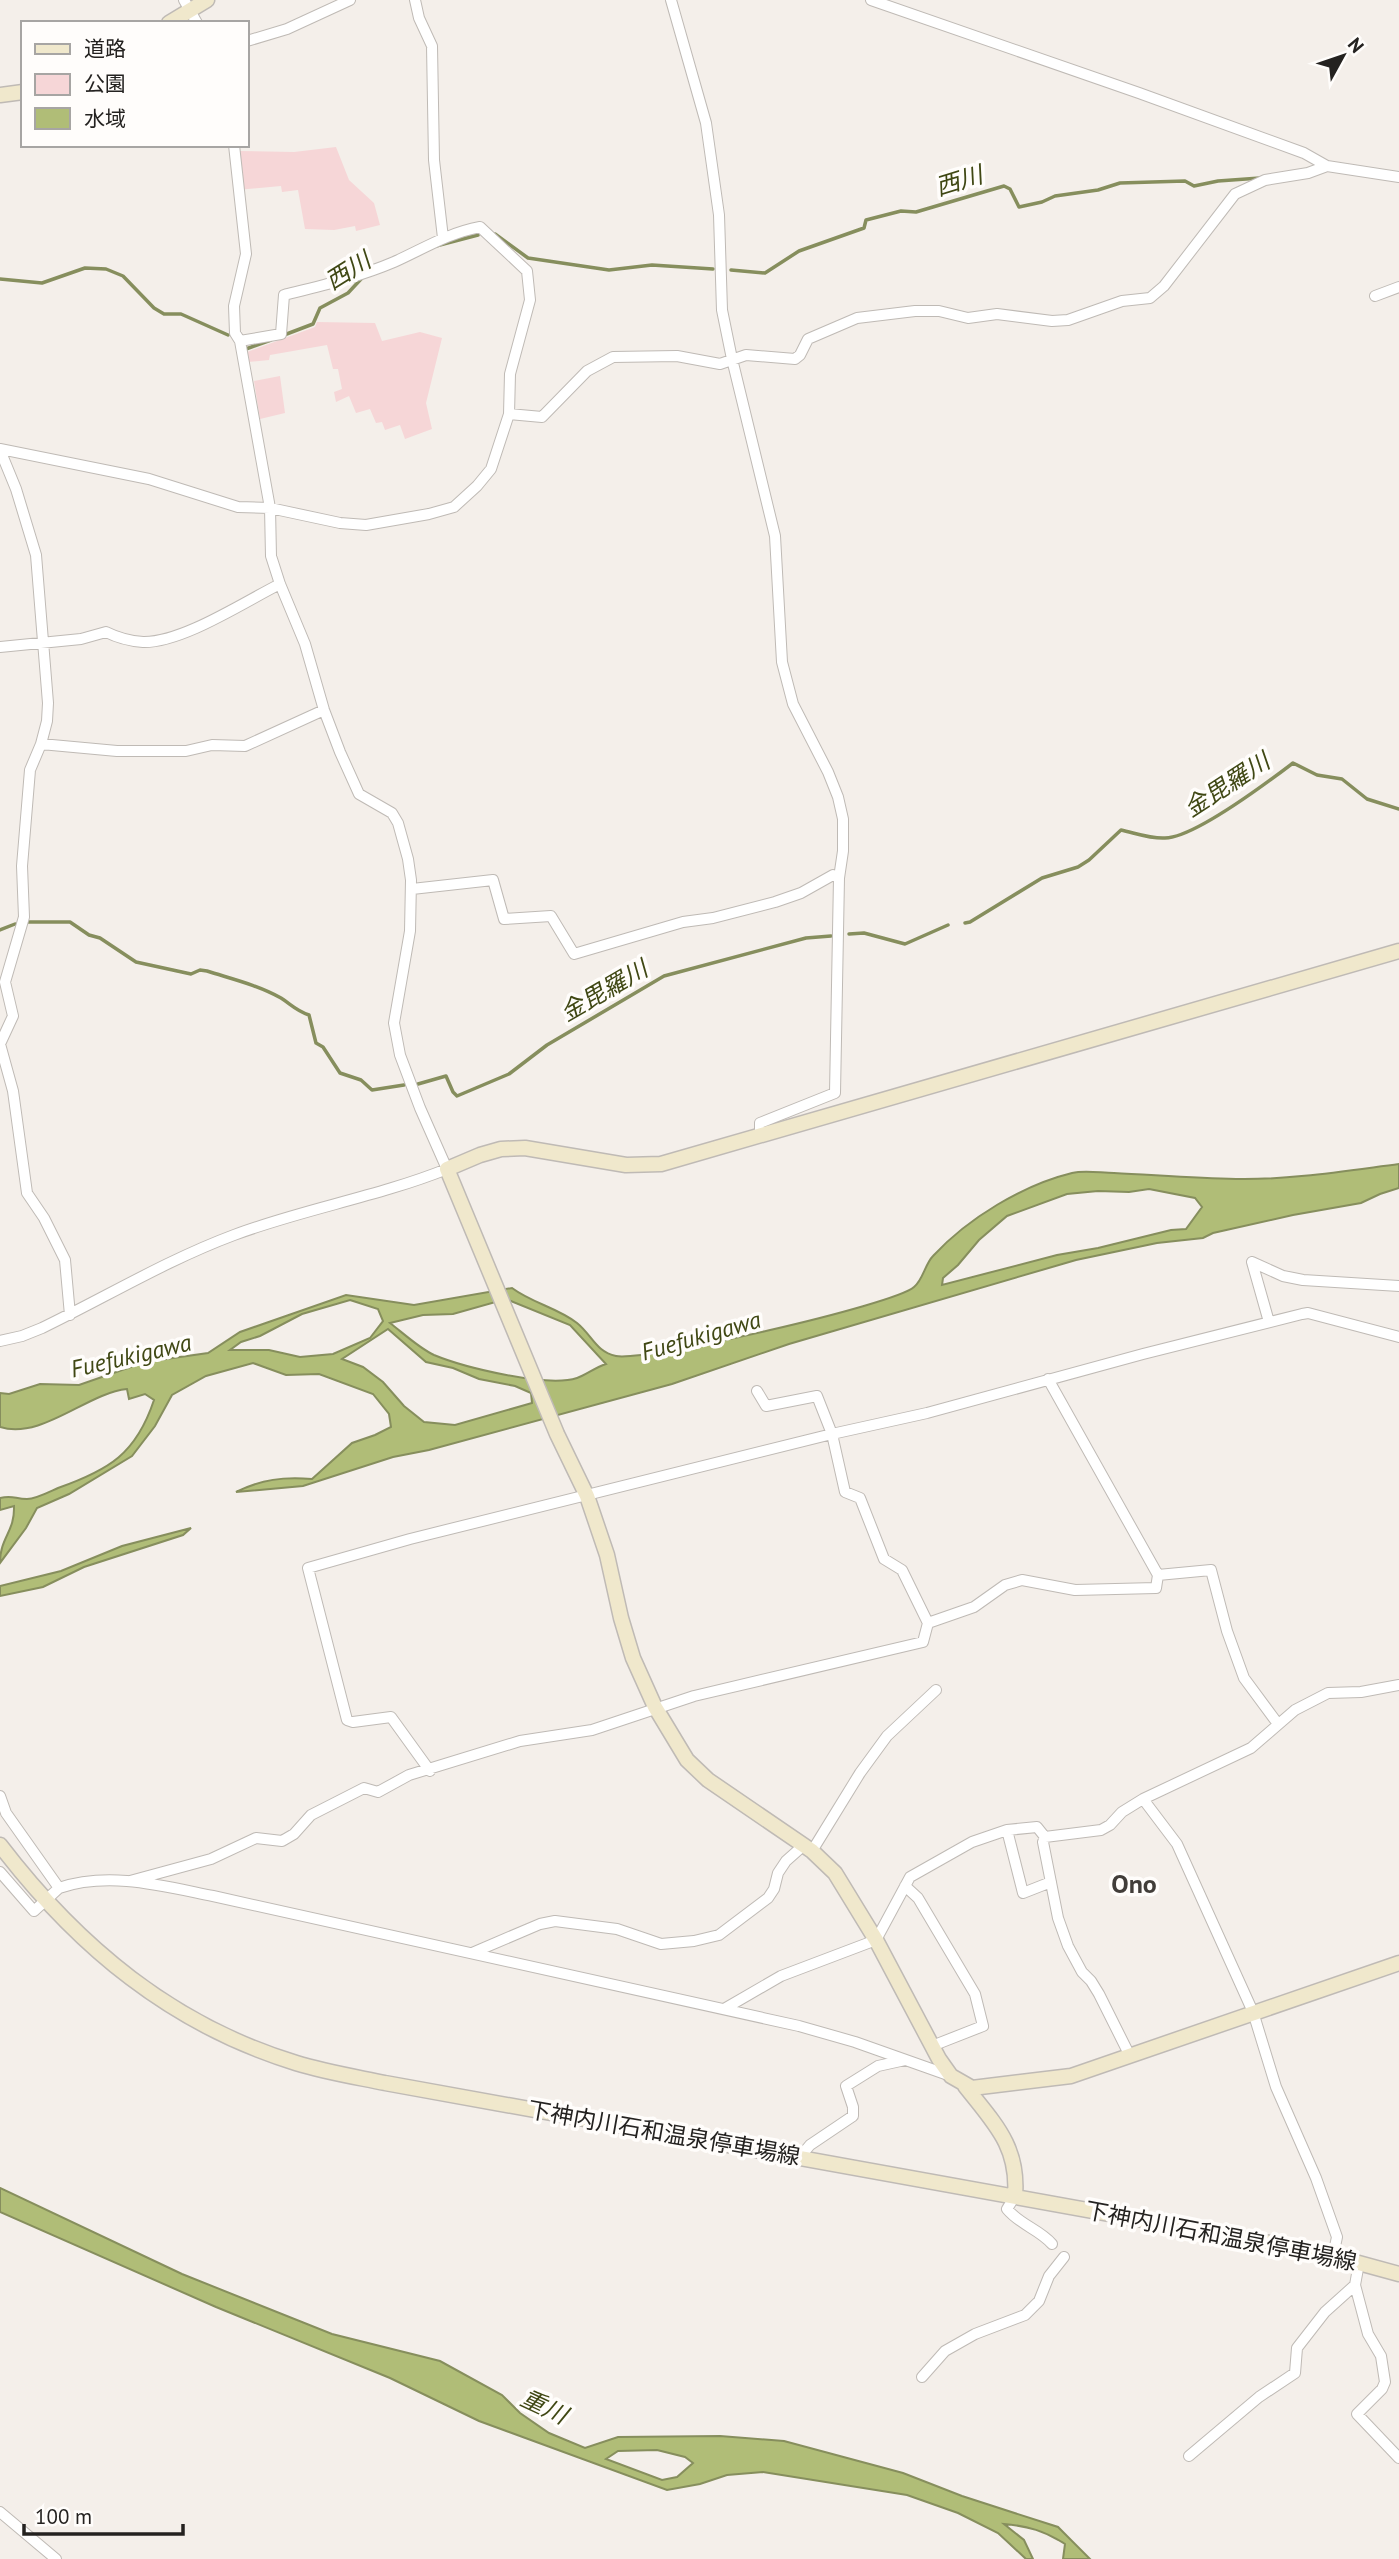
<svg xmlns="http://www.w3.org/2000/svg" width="1399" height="2559" viewBox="0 0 1399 2559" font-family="'PT Sans','Noto Sans JP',sans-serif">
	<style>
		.green { fill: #f6d6d7 }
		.water { fill: #b0bd77; stroke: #868e5d; stroke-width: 2; fill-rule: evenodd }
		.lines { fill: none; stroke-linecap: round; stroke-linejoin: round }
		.stream { stroke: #868e5d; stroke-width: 3.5 }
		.street-casing { stroke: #bfbab5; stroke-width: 12 }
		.secondary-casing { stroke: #bfbab5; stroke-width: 17 }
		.street { stroke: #fff; stroke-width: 10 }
		.secondary { stroke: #f0e8cc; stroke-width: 14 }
		.labels { text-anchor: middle; stroke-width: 7; stroke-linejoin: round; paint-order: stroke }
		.street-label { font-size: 23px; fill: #242220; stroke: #fffdfb }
		.water-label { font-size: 24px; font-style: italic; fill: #404814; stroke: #fffdfb }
		.quarter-label { font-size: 26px; font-weight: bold; fill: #413d39; stroke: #fffdfb }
	</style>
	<rect width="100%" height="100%" fill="#f4efea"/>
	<path class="green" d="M336,147L349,180L374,203L380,225L356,231L355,226L334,230L305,229L298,190L282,192L281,186L237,190L238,151L294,152Z
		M317,322L375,323L382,341L420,332L442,338L426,403L432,429L405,439L400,425L385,430L382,422L376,423L370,409L356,413L349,396L336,402L334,392L342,389L338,369H333L327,345L270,355L269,360L248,362L247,352L315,327Z
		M280,376L285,413L260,419L254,381Z"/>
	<path class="water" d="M1399,1164V1188L1380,1194L1361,1203L1293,1215L1213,1233L1203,1238L1157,1243L1076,1260L789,1344L672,1384L429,1450L393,1457L303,1486L236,1492C262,1479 283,1477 312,1479L352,1443L375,1435L391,1427L389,1414L373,1394L319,1374L286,1375L253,1363L206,1376L172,1395L155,1426L132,1456L69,1494L37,1508L26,1528L0,1563C0,1537 15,1532 14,1506L0,1510V1498C13,1495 15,1499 27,1499C36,1499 49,1492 58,1488C109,1470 136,1454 154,1400L145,1394L129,1399L127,1389C87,1393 42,1440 0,1427V1393L9,1394L40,1384L79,1385L145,1362L208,1353L240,1332L346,1295L414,1305L512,1288C532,1303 558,1308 577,1323C592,1335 596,1352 616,1356C644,1362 894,1305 914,1287C923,1280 925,1264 933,1256C968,1218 1023,1185 1072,1173C1085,1170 1101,1173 1114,1173C1155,1175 1195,1178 1236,1179C1290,1180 1345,1171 1399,1164ZM1149,1189L1195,1198L1202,1207L1186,1229L1171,1230L1098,1248L1057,1255L942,1285L943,1278L958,1265L979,1240L1007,1216L1067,1194L1098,1191L1129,1192ZM506,1299L570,1325L606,1364C594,1368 586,1375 577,1378C547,1388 463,1367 434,1355C419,1348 403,1333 390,1323L423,1315L453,1314ZM350,1300L378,1309L383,1321L370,1338L333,1354L300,1357L269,1350H230L241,1342L260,1336L302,1314ZM388,1329L426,1362L453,1368L479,1379L515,1386L531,1393L532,1403L455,1425L424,1422L404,1406L383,1382L363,1367L342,1359Z
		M191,1528L183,1535L84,1567L43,1587L0,1596V1586L61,1571L122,1546Z
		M0,2188L182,2274L332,2334L440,2361L502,2395L520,2413L549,2433L585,2448L618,2437L720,2436L784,2441L903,2473L962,2496L1058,2527L1090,2559H1063L1065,2544C1045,2531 1028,2526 1004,2524L1024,2540L1033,2559H1026L998,2533L958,2513L907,2495L763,2472L727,2475L700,2484L667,2490L479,2421L390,2378L216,2307L0,2212ZM657,2450L685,2457L693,2463L677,2477L662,2480L606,2459L618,2451Z"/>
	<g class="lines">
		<path class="stream" d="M495,234L528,258L609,270L652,265L713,269
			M436,246L478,235
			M731,270L765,273L799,251L864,228L866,220L901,211L916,212L1004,186L1010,189L1019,207L1042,202L1055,196L1098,190L1120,183L1185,181L1194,186L1218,181L1260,178
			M0,279L42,283L85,268L106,269L123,276L154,308L164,314H181L228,335
			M284,335L313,324L320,308L348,293L362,278
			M246,349L271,340
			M26,922H70L89,935L100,938L136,962L191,974L200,970L207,971C232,979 258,985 281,998C292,1005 295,1010 309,1015L316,1043L323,1047L340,1073L361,1080L372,1090L404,1085
			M965,923L970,922L1042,878L1078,867L1089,860L1121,830C1135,833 1151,839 1165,838C1194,838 1268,782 1293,763L1317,775L1342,779L1367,799L1399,809
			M0,930L15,924
			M849,934L864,933L905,944L948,925
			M418,1084L446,1076L453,1092L457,1096L509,1074L547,1045L664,976L806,938L831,936"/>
		<defs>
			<path id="street" d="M184,0L197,23
				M415,0L419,18L432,46L434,160L443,238
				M671,0L706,123L719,215L722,310L732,359L775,536L782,662L793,704L828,772L838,797L843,819V851L839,878L835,1093L760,1123V1136
				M871,0L1139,93L1304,153L1327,166L1399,177
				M247,41L287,29L350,0
				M1375,296L1399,287
				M509,414L542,417L587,371L613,357L677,356L720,364L746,355L795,359L800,355L808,339L857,318L915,311H939L968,318L997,314L1052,321L1068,320L1122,301L1150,298L1164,286L1235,194L1265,180L1308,173L1327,166
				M0,449L149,479L238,507L270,508L340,523L366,525L429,514L454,507L477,486L491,469L509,414L510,374L530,300L527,271L480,227C448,233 423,249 394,262C359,277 320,286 284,295L281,334L240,341
				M0,450L16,489L36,555L48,703L47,721L41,744L30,770L22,866L24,917L5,982L13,1016L0,1044L13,1091L27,1193L44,1218L65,1260L70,1315
				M0,647L81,639L106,632C118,638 129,641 143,642C182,643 244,602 280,584
				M41,744L117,751H186L212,745L245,746L324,710
				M412,889L493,880L504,919L551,916L574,954L683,922L713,918L775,902L801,893L833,875L839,878
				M1252,1262L1283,1276L1303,1280L1399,1286
				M1252,1262L1269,1322
				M0,1341L22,1336L42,1328C106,1297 167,1260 234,1235C303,1209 377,1197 447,1169L420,1108L400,1055L394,1023L410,931L411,880L408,859L398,823L392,813L359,794L340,752L324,710L305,644L280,584L271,556L270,508L240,341L235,333L234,306L246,254L234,145
				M1048,1379L1158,1575
				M757,1391L766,1406L817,1396L832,1434L845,1492L860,1498L884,1559L902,1570L928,1623
				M430,1771L391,1717L353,1722L347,1720L308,1568L410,1539L832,1434L927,1413L1143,1354L1302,1314L1308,1313L1399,1337
				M0,1796L6,1813L59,1888L34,1911L0,1872
				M1143,1799L1177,1844L1253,2012L1276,2087L1316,2178L1337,2237L1333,2256
				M1007,1830L1023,1893L1051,1882
				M1045,1837L1043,1842L1058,1918L1068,1946L1082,1972L1091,1981L1099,1994L1130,2056
				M812,1851L860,1773L887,1736L936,1690
				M130,1881L211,1859L256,1838L282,1841L294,1834L311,1815L364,1788L378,1792L409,1775L520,1741L592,1730L694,1696L923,1642L928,1623L974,1607L1005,1585L1022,1580L1075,1590L1156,1588L1158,1575L1211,1570L1227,1631L1244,1678L1278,1724
				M905,1886L918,1898L975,1994L983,2026L932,2046
				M59,1888C109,1871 163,1886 213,1896L799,2026L855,2042L951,2076
				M472,1953L540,1924L555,1921L617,1929L661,1944L694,1941L719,1935L768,1898L774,1889L778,1873L786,1861L804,1845
				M724,2009L781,1976L876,1940L910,1877L972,1842L1007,1830L1037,1827L1045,1837L1101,1830L1110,1825L1122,1812L1143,1799L1251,1748L1295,1710L1328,1693L1361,1692L1399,1685
				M800,2157L810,2145L853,2116V2107L846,2086L878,2066L905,2060
				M1015,2196L1007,2209C1020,2225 1039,2229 1052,2244
				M1359,2263L1355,2285L1368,2334L1381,2356L1385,2382L1382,2389L1357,2414L1399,2458
				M922,2377L945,2351L975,2334L1025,2315L1039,2301L1049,2276L1064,2257
				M1189,2456L1259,2397L1295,2373L1297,2348L1325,2312L1355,2285
				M0,2512L56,2559"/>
			<path id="secondary" d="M169,23L207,0
				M0,95L23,92
				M1399,951L661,1164L626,1165L525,1148L501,1149L480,1155L447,1169L557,1434L587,1496L607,1555L621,1618L633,1658L655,1707L687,1760L708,1780L812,1851L835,1873L876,1940L939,2059L951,2076L972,2088L1071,2076L1399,1963
				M0,1845C78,1947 172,2025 296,2063C325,2072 356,2077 385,2083L1287,2246L1333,2256L1399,2274
				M965,2086C994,2123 1019,2146 1015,2196"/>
		</defs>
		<use href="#street" class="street-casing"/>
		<use href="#secondary" class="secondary-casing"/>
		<use href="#street" class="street"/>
		<use href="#secondary" class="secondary"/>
	</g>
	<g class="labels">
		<g class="street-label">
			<text transform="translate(664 2133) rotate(10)" y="8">下神内川石和温泉停車場線</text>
			<text transform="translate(1221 2236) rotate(11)" y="8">下神内川石和温泉停車場線</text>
		</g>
		<g class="water-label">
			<text transform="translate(959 181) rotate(-17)" y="8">西川</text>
			<text transform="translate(348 271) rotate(-32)" y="8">西川</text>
			<text transform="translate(1227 785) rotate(-33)" y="8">金毘羅川</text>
			<text transform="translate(604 991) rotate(-30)" y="8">金毘羅川</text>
			<text transform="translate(701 1336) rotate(-16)" y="8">Fuefukigawa</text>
			<text transform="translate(131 1356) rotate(-13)" y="8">Fuefukigawa</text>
			<text transform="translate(544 2407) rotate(25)" y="8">重川</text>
		</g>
		<g class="quarter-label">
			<text x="1134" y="1893">Ono</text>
		</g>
	</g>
	<rect x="21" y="21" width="228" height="126" fill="#fffdfb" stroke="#a7a5a3" stroke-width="2"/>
	<rect x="35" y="44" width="35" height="10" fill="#f0e8cc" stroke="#a7a5a3" stroke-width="2"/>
	<text x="84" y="56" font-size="21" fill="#242220">道路</text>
	<rect x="35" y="74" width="35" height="21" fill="#f6d6d7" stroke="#a7a5a3" stroke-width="2"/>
	<text x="84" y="91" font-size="21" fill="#242220">公園</text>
	<rect x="35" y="108" width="35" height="21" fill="#b0bd77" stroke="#a7a5a3" stroke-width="2"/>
	<text x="84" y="126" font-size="21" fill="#242220">水域</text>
	<g transform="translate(1343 56) rotate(50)" stroke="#fffdfb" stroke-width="5" paint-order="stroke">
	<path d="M0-5L12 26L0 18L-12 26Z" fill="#242220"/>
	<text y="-10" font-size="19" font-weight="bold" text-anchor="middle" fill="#242220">N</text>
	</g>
	<path d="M24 2524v10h159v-10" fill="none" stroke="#242220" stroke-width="3.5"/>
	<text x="35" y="2524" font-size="21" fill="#242220" stroke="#fffdfb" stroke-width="5" paint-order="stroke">100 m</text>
</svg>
